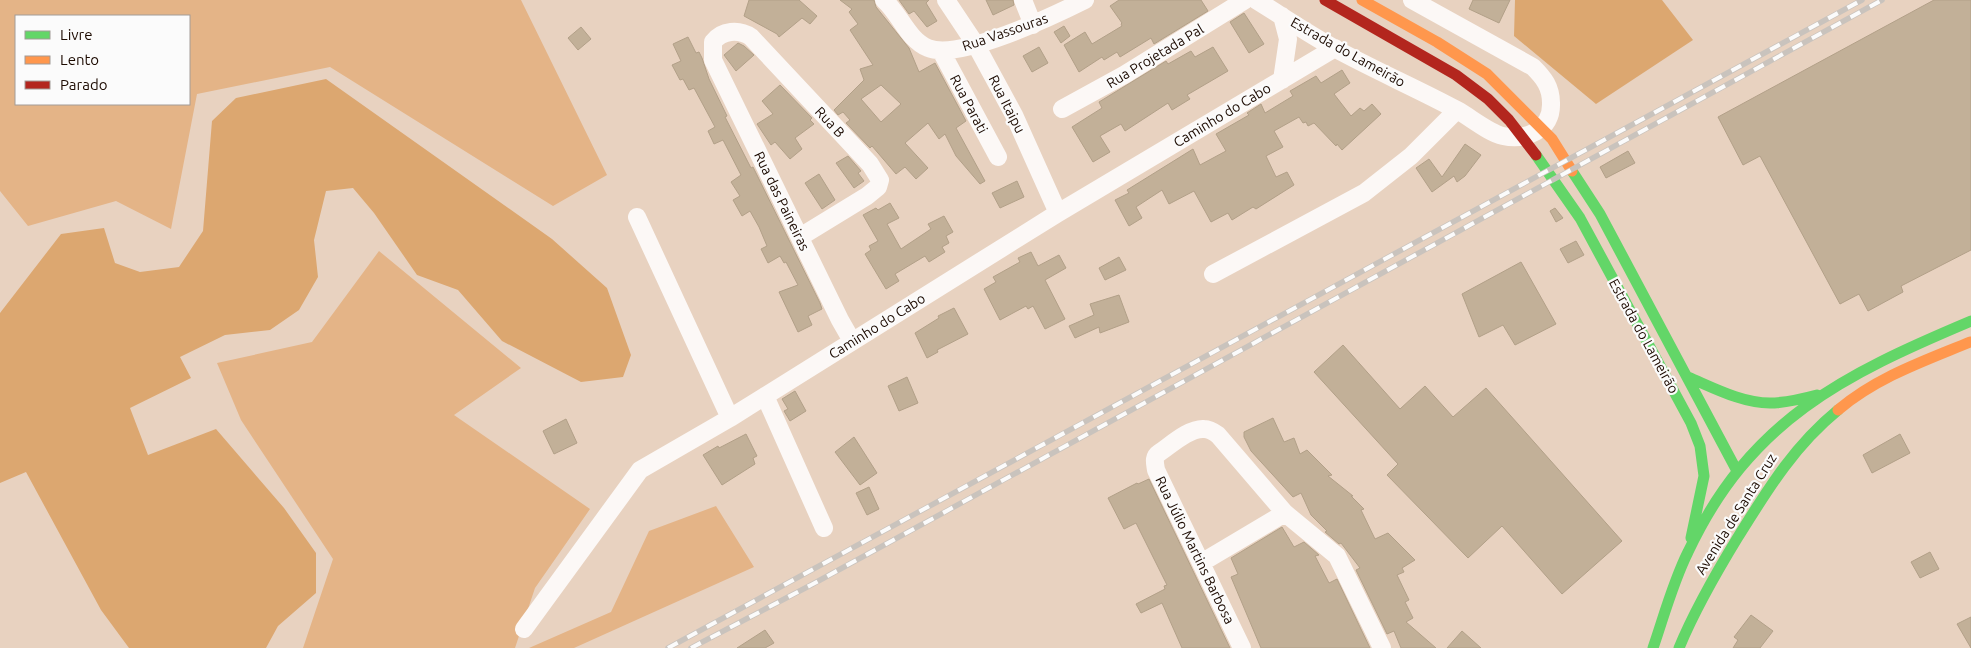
<svg xmlns="http://www.w3.org/2000/svg" width="1971" height="648" viewBox="0 0 1971 648" font-family="Ubuntu,sans-serif">
	<style>
		.green { fill: #e4b487; fill-rule: evenodd }
		.forest { fill: #dca770 }
		.building { fill: #c2b098; stroke: #b2a088; fill-rule: evenodd }
		.lines { fill: none; stroke-linecap: round; stroke-linejoin: round }
		.street { stroke: #fcf8f6; stroke-width: 18 }
		.fast { stroke: #63d668; stroke-width: 11 }
		.slow { stroke: #ff974d; stroke-width: 11 }
		.jam { stroke: #b3261e; stroke-width: 11 }
		.rail-casing { stroke: #c9c3bd; stroke-width: 5.5 }
		.rail { stroke: #fbfbfb; stroke-width: 4; stroke-dasharray: 11; stroke-linecap: butt }
		.labels { text-anchor: middle; stroke-width: 4.5; stroke-linejoin: round; paint-order: stroke }
		.street-label { font-size: 14px; fill: #1c0a00; stroke: #fbfbfb }
	</style>
	<rect width="100%" height="100%" fill="#e8d2c0"/>
	<path class="green" d="M0,0H521L607,175L553,206L330,67L197,94L171,229L116,201L28,226L0,191ZM189,16V104H16V16Z
		M379,251L521,368L454,415L590,509L535,588L515,648H303L333,559L241,420L217,363L312,342Z
		M716,506L754,567L574,648H529L611,612L649,531Z"/>
	<path class="forest" d="M1515,0H1662L1693,40L1596,104L1514,36Z
		M326,79L552,239L607,288L631,355L623,377L581,382L502,341L458,290L417,275L374,213L353,188L326,191L314,240L318,277L299,310L270,330L225,335L180,357L191,378L130,408L148,455L216,429L284,508L316,553V593L278,626L266,648H129L101,610L26,472L0,483V313L61,234L104,228L115,263L140,272L179,267L203,231L212,121L236,98Z"/>
	<path class="building" d="M749,0H799L817,16L810,24L802,18L779,37L777,34L744,16Z
		M840,0H874L876,7L909,48L919,72L935,63L966,121L956,128L985,181L980,184L956,156L945,134L939,139L928,123L905,143L928,168L916,179L905,167L896,174L872,146L870,148L846,123L850,120L843,112L838,115L834,110L864,80L860,69L873,65L850,30L858,24L849,12L852,9ZM881,85L901,104L881,122L861,99Z
		M899,0H929L926,3L937,21L927,27L914,11L909,14Z
		M986,0H1013L1014,5L993,15Z
		M1119,0H1201L1208,11L1154,44L1151,38L1120,57L1117,52L1104,60L1102,57L1079,72L1064,45L1085,32L1092,44L1122,26L1121,24L1122,23L1110,6Z
		M1473,0H1510L1499,23L1469,9Z
		M1934,0H1971V250L1901,286L1903,292L1868,311L1859,294L1840,304L1760,156L1743,165L1718,117Z
		M1244,13L1264,44L1249,53L1230,22Z
		M1064,26L1070,36L1061,43L1054,32Z
		M581,27L591,39L578,50L568,38Z
		M688,37L696,53L699,52L702,58L709,79L727,116L725,117L751,168L753,167L820,303L822,309L808,316L812,325L798,332L779,292L798,285L786,262L784,263L780,256L768,263L761,249L767,246L759,227L750,211L742,216L733,200L740,196L731,182L741,175L723,140L714,144L708,131L715,127L694,88L689,90L683,79L680,80L672,65L681,61L673,44Z
		M738,43L744,46L754,55L736,71L724,55Z
		M1039,47L1048,63L1032,72L1023,56Z
		M1213,47L1228,71L1187,95L1190,99L1172,110L1168,103L1125,131L1121,124L1100,136L1110,152L1093,162L1072,127L1102,108L1099,102L1166,61L1168,64L1191,51L1195,57Z
		M1342,70L1350,83L1334,94L1351,116L1360,108L1364,111L1372,104L1381,114L1342,150L1337,144L1336,146L1314,123L1308,126L1306,122L1303,123L1299,117L1274,131L1283,147L1266,156L1276,177L1287,172L1294,185L1256,209L1253,207L1232,220L1228,213L1211,222L1194,191L1169,204L1162,190L1136,207L1142,218L1129,226L1115,200L1129,193L1127,190L1193,149L1200,165L1226,151L1216,134L1249,115L1247,113L1261,104L1265,113L1293,96L1290,91L1316,76L1321,83Z
		M780,85L812,118L810,120L814,124L795,138L802,149L790,159L775,142L771,145L757,124L773,114L762,101Z
		M1465,144L1481,155L1465,176L1457,182L1454,176L1432,192L1416,168L1429,159L1442,177Z
		M1628,151L1635,163L1606,178L1600,167Z
		M848,156L861,171L858,173L864,181L854,188L836,163Z
		M819,174L835,200L822,209L805,183Z
		M1017,181L1024,197L1000,208L992,193Z
		M890,203L899,218L887,224L901,249L931,229L928,224L944,216L953,232L946,236L949,243L942,247L945,252L929,262L925,256L895,274L899,281L886,289L865,254L871,250L869,246L878,241L863,215L876,208L878,210Z
		M1555,208L1563,218L1556,222L1550,211Z
		M1576,241L1584,255L1568,263L1560,249Z
		M1031,252L1038,266L1059,255L1066,268L1045,280L1065,319L1045,329L1033,306L1028,309L1026,306L1000,320L984,289L996,282L993,277L1020,262L1018,258Z
		M1119,257L1126,270L1105,280L1099,268Z
		M1521,262L1556,324L1515,345L1503,325L1479,337L1462,294Z
		M1119,295L1129,322L1100,333L1099,327L1075,338L1069,326L1094,315L1090,304Z
		M954,308L968,334L937,350L938,352L927,358L915,333L939,318L938,316Z
		M1343,345L1400,409L1425,386L1453,417L1486,388L1622,541L1562,594L1502,526L1468,558L1387,475L1398,464L1314,372Z
		M907,377L918,403L899,411L888,386Z
		M795,391L806,411L790,421L784,411L788,409L782,399Z
		M1273,418L1284,442L1294,438L1300,454L1307,450L1332,475L1328,476L1353,496H1351L1364,509L1361,510L1375,539L1388,533L1415,560L1402,568L1404,572L1397,575L1409,600L1405,602L1413,618L1406,622L1436,648H1401L1394,631L1387,634L1356,570L1360,568L1341,543L1339,544L1325,532L1327,531L1311,515L1301,493L1293,497L1251,451L1244,437V432Z
		M566,419L577,443L554,454L543,431Z
		M746,434L757,456L753,458L755,464L722,485L703,455L718,446L719,448Z
		M1900,434L1910,453L1872,473L1863,455Z
		M854,437L877,473L860,485L835,452Z
		M1149,479L1230,648H1182L1162,603L1141,613L1136,604L1165,589L1164,586L1167,585L1136,523L1124,529L1108,498L1137,483L1138,484Z
		M869,487L879,509L867,515L856,493Z
		M1282,527L1294,547L1304,542L1319,555L1315,556L1329,583L1337,579L1370,648H1261L1231,577L1238,574L1231,558Z
		M1930,552L1939,569L1920,578L1911,562Z
		M1751,615L1773,631L1760,648H1733L1738,640L1734,637Z
		M1971,617V648L1957,624Z
		M765,630L774,643L765,648H737Z
		M1462,631L1481,648H1447Z"/>
	<g class="lines">
		<path class="street" d="M884,0C900,14 908,40 928,48C959,61 1055,15 1085,0
			M946,0L976,45L1014,115L1058,213
			M1023,0L1033,25
			M1256,0C1282,16 1307,33 1334,48C1374,70 1416,88 1457,110C1470,117 1489,133 1503,136C1526,141 1552,130 1551,103C1551,87 1544,78 1533,67L1412,0
			M941,51L998,157
			M1282,80L1288,39L1282,16
			M1062,109L1124,75L1245,0
			M637,217L730,418
			M800,237L867,196L878,187L880,180L870,164L751,37C739,29 722,30 713,42V60L840,320L852,341
			M1213,274L1364,193L1411,156L1457,110
			M765,396L824,528
			M1201,563L1285,513
			M524,629L640,470L730,418L1058,213L1335,48
			M1242,648L1156,470C1155,463 1153,457 1159,453C1171,445 1189,428 1204,429C1210,429 1214,432 1218,435L1285,513L1337,556L1382,648"/>
		<path class="fast" d="M1536,155L1580,218L1691,423L1700,446L1704,476L1691,538
			M1572,171L1600,214L1737,471
			M1688,377C1714,388 1742,403 1770,403C1786,403 1802,399 1817,395
			M1653,648C1664,616 1673,582 1688,552C1750,420 1843,375 1971,321
			M1679,648C1695,609 1716,573 1738,537C1768,489 1794,446 1838,410"/>
		<path class="slow" d="M1362,0L1437,42L1487,74L1552,139L1572,171
			M1838,410C1877,377 1924,361 1970,342"/>
		<path class="jam" d="M1325,0L1456,75L1488,99L1509,120L1536,155"/>
		<defs>
			<path id="rail" d="M668,648L1862,0
				M691,648L811,585L1882,0"/>
		</defs>
		<use href="#rail" class="rail-casing"/>
		<use href="#rail" class="rail"/>
	</g>
	<g class="labels">
		<g class="street-label">
			<text transform="translate(1005 32) rotate(-19)" y="5">Rua Vassouras</text>
			<text transform="translate(1348 52) rotate(29)" y="5">Estrada do Lameirão</text>
			<text transform="translate(1155 56) rotate(-31)" y="5">Rua Projetada Pal</text>
			<text transform="translate(969 104) rotate(62)" y="5">Rua Parati</text>
			<text transform="translate(1007 104) rotate(63)" y="5">Rua Itaipu</text>
			<text transform="translate(1222 115) rotate(-31)" y="5">Caminho do Cabo</text>
			<text transform="translate(830 122) rotate(47)" y="5">Rua B</text>
			<text transform="translate(782 201) rotate(64)" y="5">Rua das Paineiras</text>
			<text transform="translate(877 326) rotate(-32)" y="5">Caminho do Cabo</text>
			<text transform="translate(1644 336) rotate(61)" y="5">Estrada do Lameirão</text>
			<text transform="translate(1736 514) rotate(-58)" y="5">Avenida de Santa Cruz</text>
			<text transform="translate(1195 550) rotate(64)" y="5">Rua Júlio Martins Barbosa</text>
		</g>
	</g>
	<rect x="15" y="15" width="175" height="90" fill="#fbfbfb" stroke="#a29b97"/>
	<rect x="25" y="31" width="25" height="8" fill="#63d668" stroke="#a29b97"/>
	<text x="60" y="40" font-size="15" fill="#1c0a00">Livre</text>
	<rect x="25" y="56" width="25" height="8" fill="#ff974d" stroke="#a29b97"/>
	<text x="60" y="65" font-size="15" fill="#1c0a00">Lento</text>
	<rect x="25" y="81" width="25" height="8" fill="#b3261e" stroke="#a29b97"/>
	<text x="60" y="90" font-size="15" fill="#1c0a00">Parado</text>
</svg>
